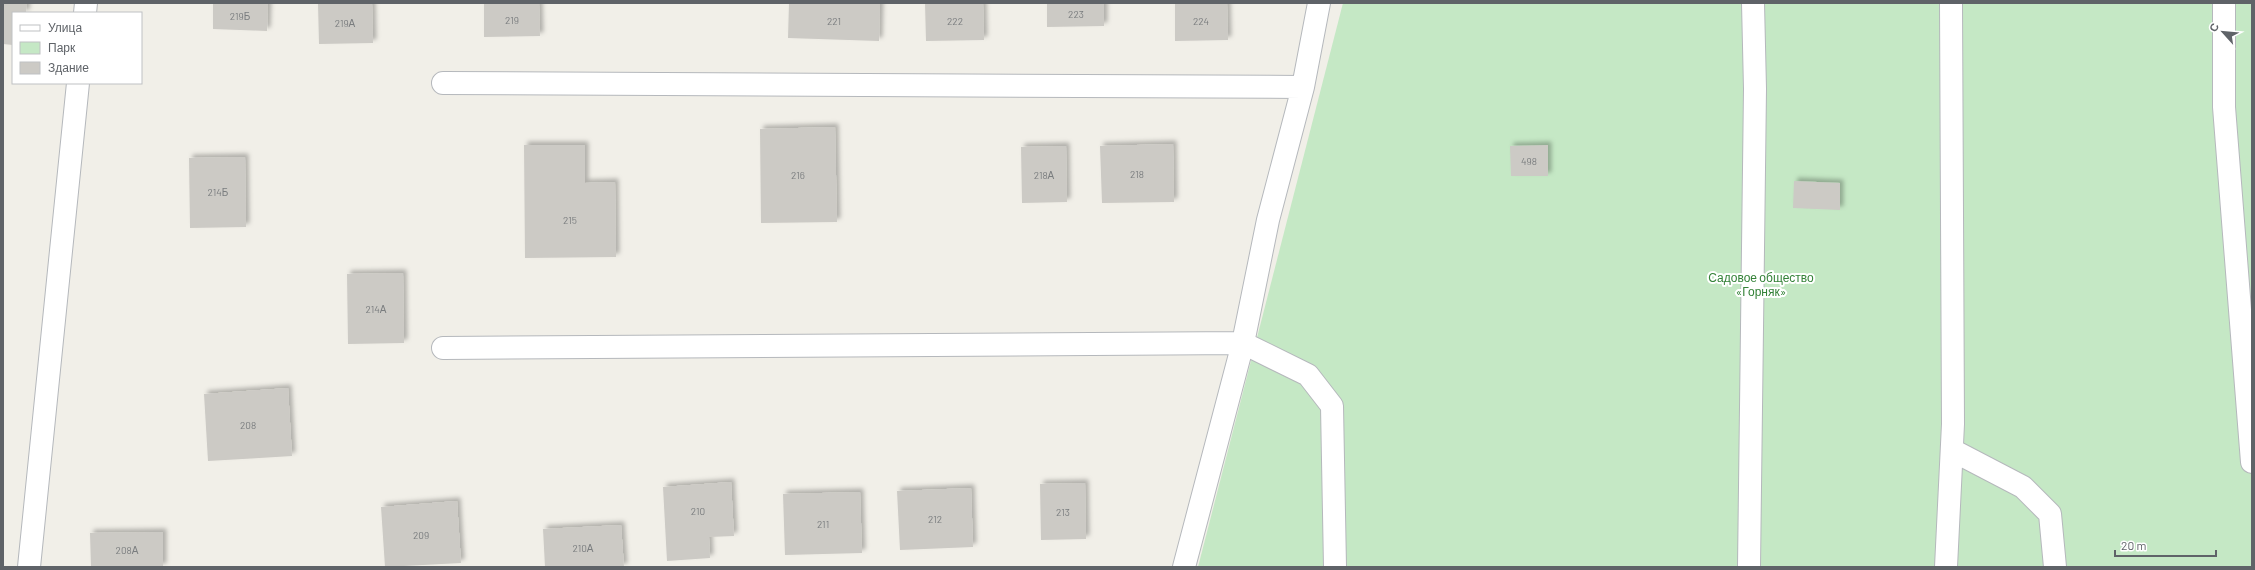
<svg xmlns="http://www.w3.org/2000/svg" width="2255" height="570" viewBox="0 0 2255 570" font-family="Barlow,sans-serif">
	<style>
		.green { fill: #c5e8c5 }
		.building { fill: #cccac5; filter: url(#shadow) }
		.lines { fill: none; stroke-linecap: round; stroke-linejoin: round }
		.minor-casing { stroke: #b5b8bc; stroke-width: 24 }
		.minor { stroke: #fff; stroke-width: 22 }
		.labels { text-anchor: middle; stroke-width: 4; stroke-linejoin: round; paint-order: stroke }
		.number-label { font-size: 10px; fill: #7a7d7f }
		.park-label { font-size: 12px; fill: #348238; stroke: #fff }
	</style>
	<defs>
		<filter id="shadow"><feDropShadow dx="3.5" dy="-3.5" stdDeviation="2" flood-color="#0004"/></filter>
	</defs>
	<rect width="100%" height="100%" fill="#f1efe8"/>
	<path class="green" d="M1343,3H2252V567H1198Z"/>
	<path class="building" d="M3,3H27L26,13H13V45L3,44Z
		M213,3H268L267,31L213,29Z
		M318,3H372L373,43L319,44Z
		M484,3H539L540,36L484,37Z
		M789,3H880L879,41L788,38Z
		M925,3H983L984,40L926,41Z
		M1047,3H1104V26L1047,27Z
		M1175,3H1227L1228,40L1175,41Z
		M835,127L837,222L761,223L760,129Z
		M1173,144L1174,202L1102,203L1100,146Z
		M524,145H585V183L615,182L616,257L525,258Z
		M1548,145V176H1511L1510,146Z
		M1066,146L1067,202L1022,203L1021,147Z
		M245,157L246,227L190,228L189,158Z
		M1794,181L1840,183V210L1793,208Z
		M403,273L404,343L348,344L347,274Z
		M288,388L292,456L208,461L204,394Z
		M731,482L734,536L709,537L710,558L667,561L663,487Z
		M1085,483L1086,539L1041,540L1040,484Z
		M971,488L973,547L900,550L897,491Z
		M860,492L862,553L785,555L783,494Z
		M457,501L461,563L385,567L381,507Z
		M621,525L624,567H545L543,529Z
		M163,532V567H91L90,533Z"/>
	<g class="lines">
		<defs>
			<path id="minor" d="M2224,3V107L2252,462
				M85,13L86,3
				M443,83L1303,87
				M443,348L1243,343L1308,375L1332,406L1335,567
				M1952,450L2023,487L2050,514L2055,567
				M29,567L78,83
				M1184,567L1243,343L1268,220L1303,87L1319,3
				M1749,567L1755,89L1753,3
				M1946,567L1953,424L1951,3"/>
		</defs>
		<use href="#minor" class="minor-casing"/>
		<use href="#minor" class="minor"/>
	</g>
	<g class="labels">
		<g class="number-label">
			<text x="1076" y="18">223</text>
			<text x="240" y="20">219Б</text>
			<text x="512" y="24">219</text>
			<text x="834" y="25">221</text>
			<text x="955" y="25">222</text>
			<text x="1201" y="25">224</text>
			<text x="345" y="27">219А</text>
			<text x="1529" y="165">498</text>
			<text x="1137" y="178">218</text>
			<text x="798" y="179">216</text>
			<text x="1044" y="179">218А</text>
			<text x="218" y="196">214Б</text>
			<text x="570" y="224">215</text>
			<text x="376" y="313">214А</text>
			<text x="248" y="429">208</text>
			<text x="698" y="515">210</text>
			<text x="1063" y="516">213</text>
			<text x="935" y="523">212</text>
			<text x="823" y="528">211</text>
			<text x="421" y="539">209</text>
			<text x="583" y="552">210А</text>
			<text x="127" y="554">208А</text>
		</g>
		<g class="park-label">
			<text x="1761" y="282">Садовое общество<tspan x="1761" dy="14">«Горняк»</tspan></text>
		</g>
	</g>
	<rect width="2255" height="570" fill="none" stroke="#5f6368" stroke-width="8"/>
	<rect x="12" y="12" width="130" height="72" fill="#ffffff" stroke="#bfc1c3"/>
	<rect x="20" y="25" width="20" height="6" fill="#ffffff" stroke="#bfc1c3"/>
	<text x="48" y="32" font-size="12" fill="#5f6368">Улица</text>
	<rect x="20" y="42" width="20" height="12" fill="#c5e8c5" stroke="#bfc1c3"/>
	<text x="48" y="52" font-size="12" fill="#5f6368">Парк</text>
	<rect x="20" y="62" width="20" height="12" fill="#cccac5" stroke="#bfc1c3"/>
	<text x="48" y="72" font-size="12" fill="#5f6368">Здание</text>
	<g transform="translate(2223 32) rotate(297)" stroke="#ffffff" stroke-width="3" paint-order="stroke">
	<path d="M0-3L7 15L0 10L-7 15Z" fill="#5f6368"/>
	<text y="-6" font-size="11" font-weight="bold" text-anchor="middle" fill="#5f6368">С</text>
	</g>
	<path d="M2115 550v6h101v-6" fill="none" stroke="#5f6368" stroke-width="2"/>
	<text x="2121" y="550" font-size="12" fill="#5f6368" stroke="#ffffff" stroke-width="3" paint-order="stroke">20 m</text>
</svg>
